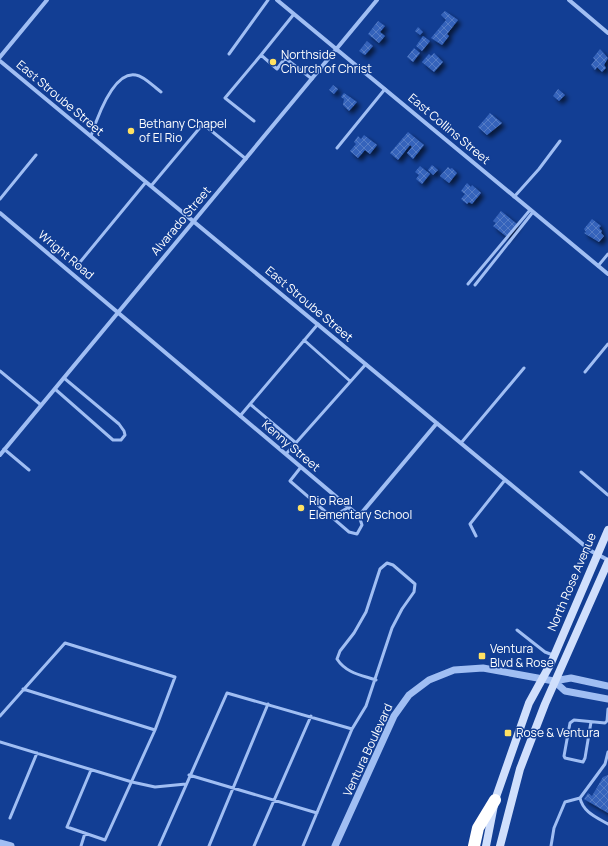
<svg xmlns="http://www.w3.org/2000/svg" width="608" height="846" viewBox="0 0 608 846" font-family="Manrope,sans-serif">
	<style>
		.building { fill: url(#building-cross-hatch); filter: url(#shadow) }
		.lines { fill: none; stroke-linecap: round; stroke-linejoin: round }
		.service { stroke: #a0bef3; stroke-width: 3 }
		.minor { stroke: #a0bef3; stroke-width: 4 }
		.tertiary { stroke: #a0bef3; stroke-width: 7 }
		.secondary { stroke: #d0dffc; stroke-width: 8 }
		.motorway { stroke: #fff; stroke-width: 12 }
		.poi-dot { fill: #ffe162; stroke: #123e94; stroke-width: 1.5 }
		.labels { text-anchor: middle; stroke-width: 3; stroke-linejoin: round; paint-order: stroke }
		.poi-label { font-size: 12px; fill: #fff; stroke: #123e94; text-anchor: start }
		.street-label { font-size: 12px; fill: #fff; stroke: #123e94 }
	</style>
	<defs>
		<pattern id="building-cross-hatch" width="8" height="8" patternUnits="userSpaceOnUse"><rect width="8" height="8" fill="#3664bb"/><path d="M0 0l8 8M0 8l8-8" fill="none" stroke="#547bc5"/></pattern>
		<filter id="shadow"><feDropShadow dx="3.5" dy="3.5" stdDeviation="2" flood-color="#0009"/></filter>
	</defs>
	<rect width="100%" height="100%" fill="#123e94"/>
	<path class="building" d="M445,11L458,20L447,34L449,36L442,45L431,38L446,20L441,15Z
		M378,21L385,26L380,32L385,36L379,43L368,34Z
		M418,27L423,32L420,35L415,31Z
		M423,36L430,41L422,51L416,46Z
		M367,41L373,46L365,55L359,51Z
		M414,48L420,53L413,62L407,57Z
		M600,49L608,58L604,65L606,68L602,72L597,67L595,70L591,65L595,60L593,58Z
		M434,53L443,62L434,72L422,62L429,54L431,56Z
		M333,85L338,89L334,94L329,90Z
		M558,89L565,95L559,101L553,96Z
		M344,93L357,102L349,111L343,105L344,99L341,97Z
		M490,113L502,123L487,135L478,127Z
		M408,132L424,145L413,159L407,153L412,147L410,145L398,160L390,153Z
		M364,135L377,145L370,154L365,150L358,158L350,151L356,144L354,142L358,136L361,139Z
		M432,165L438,170L433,175L428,170Z
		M420,166L430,174L422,184L416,179L419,175L415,172Z
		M448,167L450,169L452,168L457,173L449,183L440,176Z
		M467,183L471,187L472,185L481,193L472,204L469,202L467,204L461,199L465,194L461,191Z
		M501,211L517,224L507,237L493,226L496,223L493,221Z
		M592,219L601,226L599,228L602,231L601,233L604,236L599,242L584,233L586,232L584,229Z
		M608,775V813L584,799L588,793L592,796L603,777Z"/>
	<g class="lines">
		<path class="service" d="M294,14L261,55L277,69L285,58L312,79
			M229,54L268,0
			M254,121L225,98L261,55
			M91,136C96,121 113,70 136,75C144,76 154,87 161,92
			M337,148L385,89
			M151,186L203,124L246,159
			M514,197L539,169L560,141
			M0,199L36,155
			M598,266L608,254
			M76,267L146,182
			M468,284L530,210
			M475,285L533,212
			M304,340L350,381
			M0,371L41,405
			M585,372L608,344
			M55,389L113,440H121L125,435L124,431L119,424L64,378
			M250,404L296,443
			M240,416L318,324
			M461,443L524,368
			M4,449L29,470
			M286,454L366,364
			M301,467L290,481L349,532L357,534L362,525L359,516
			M581,472L608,495
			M332,517L349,507
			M476,536L470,524L505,480
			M517,630L545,652L553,655
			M23,689L155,730
			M0,716L65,643L175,677L155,730L105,840L67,827L91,770
			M591,722L585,758L583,762L565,758L564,756L570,723L574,720L605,723L607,721L608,709
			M0,742L132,782L155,787L186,784
			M608,752L605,764L580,798C583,812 596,817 608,824
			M189,775L317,813
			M10,818L37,753
			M81,846L85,833
			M159,846L227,693L352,729
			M209,846L268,704
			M254,846L311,716
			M303,846L352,729L366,706L392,628L402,609L414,592L415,584L393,565L387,563L380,569L366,612L354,633L340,651L337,659C346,673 361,675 376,680
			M551,846L554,828L565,802L580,798"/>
		<path class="minor" d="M277,0L608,274
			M569,0L608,33
			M0,57L47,0
			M0,61L591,551L608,560
			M0,213L359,516L437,423
			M0,455L377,0"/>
		<path class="tertiary" d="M554,681L565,691L608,699
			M0,843L11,846
			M335,846L394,716L409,695L429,680L454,670L483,668L554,681L571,678L608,686"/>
		<path class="secondary" d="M486,846L495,800L529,703L551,663L608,530
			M500,846L520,769L545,704L608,562"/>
		<path class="motorway" d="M474,846L478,828L495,800"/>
	</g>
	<g class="poi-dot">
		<circle cx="273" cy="62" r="4"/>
		<circle cx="131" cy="131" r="4"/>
		<circle cx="301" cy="508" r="4"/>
		<rect x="478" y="652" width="8" height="8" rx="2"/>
		<rect x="504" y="729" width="8" height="8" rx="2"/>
	</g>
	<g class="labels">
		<g class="poi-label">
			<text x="281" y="59">Northside<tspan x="281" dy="14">Church of Christ</tspan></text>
			<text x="139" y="128">Bethany Chapel<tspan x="139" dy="14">of El Rio</tspan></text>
			<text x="309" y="505">Rio Real<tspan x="309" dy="14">Elementary School</tspan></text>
			<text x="490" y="653">Ventura<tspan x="490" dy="14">Blvd &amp; Rose</tspan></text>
			<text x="516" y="737">Rose &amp; Ventura</text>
		</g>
		<g class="street-label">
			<text transform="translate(60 98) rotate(40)" y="4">East Stroube Street</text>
			<text transform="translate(449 129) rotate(40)" y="4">East Collins Street</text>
			<text transform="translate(181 221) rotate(-50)" y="4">Alvarado Street</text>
			<text transform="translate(66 255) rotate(40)" y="4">Wright Road</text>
			<text transform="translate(309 304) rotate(40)" y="4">East Stroube Street</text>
			<text transform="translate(291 446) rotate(40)" y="4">Kenny Street</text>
			<text transform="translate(572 582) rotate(-67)" y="4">North Rose Avenue</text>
			<text transform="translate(368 750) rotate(-65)" y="4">Ventura Boulevard</text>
		</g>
	</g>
</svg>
